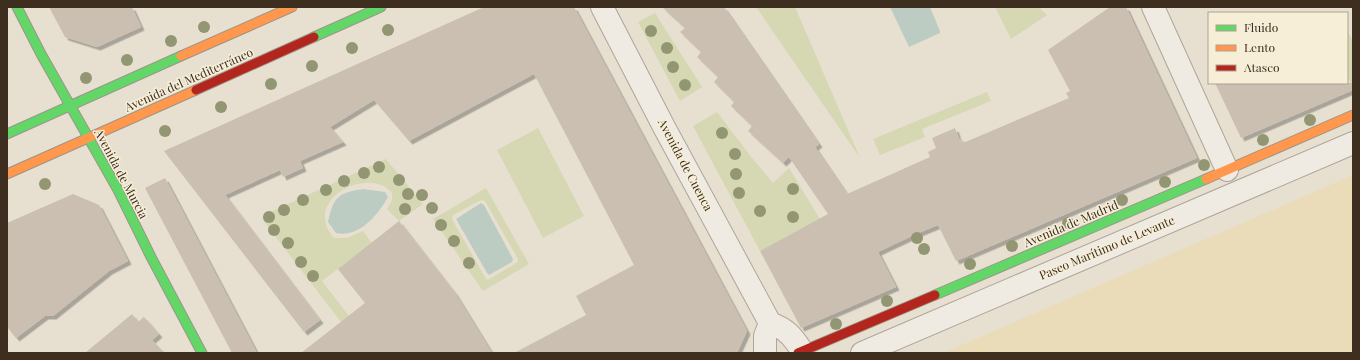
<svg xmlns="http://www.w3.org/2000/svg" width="1360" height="360" viewBox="0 0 1360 360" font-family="'Playfair Display',serif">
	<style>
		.green { fill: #d6d7b3; fill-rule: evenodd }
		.sand { fill: #eadcb9 }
		.water { fill: #bcccc2 }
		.building { fill: #cbbfb2; filter: url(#shadow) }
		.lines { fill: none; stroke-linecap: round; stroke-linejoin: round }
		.street-casing { stroke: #ada599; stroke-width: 24 }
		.fast-casing { stroke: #9c958a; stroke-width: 11 }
		.slow-casing { stroke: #9c958a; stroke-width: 11 }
		.jam-casing { stroke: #9c958a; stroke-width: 11 }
		.street { stroke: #efebe3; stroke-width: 22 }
		.fast { stroke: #63d668; stroke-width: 9 }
		.slow { stroke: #ff974d; stroke-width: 9 }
		.jam { stroke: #b3261e; stroke-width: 9 }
		.tree { fill: #929673 }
		.labels { text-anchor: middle; stroke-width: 3; stroke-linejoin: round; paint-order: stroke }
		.street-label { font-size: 12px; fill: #3d2e20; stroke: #f7eed8 }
	</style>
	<defs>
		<filter id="shadow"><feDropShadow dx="3.5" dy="3.5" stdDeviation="0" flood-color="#0004"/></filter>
	</defs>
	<rect width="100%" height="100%" fill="#e7e0d1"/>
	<path class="green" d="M756,7H795L860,158Z
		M995,7H1039L1047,15L1011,39Z
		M655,13L702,87L680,101L638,22Z
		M1347,30L1353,41V90L1347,75Z
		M987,92L991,101L922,129L925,137L880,155L873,139Z
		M717,112L752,158L773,183L789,168L820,219L760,251L693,126Z
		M538,128L584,216L543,238L497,150Z
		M386,159L423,204L399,221L387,209L392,200V193C370,165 300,199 334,238H347L363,231L372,243L322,281L349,316L341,322L262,219L264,215Z
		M486,188L529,264L483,291L433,219ZM481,200L485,201L518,259V262L488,280L486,279L452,219L453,215Z"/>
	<path class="sand" d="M1353,175V353H943Z"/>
	<path class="water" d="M890,7H930L940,31V33L909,47Z
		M363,189L385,192L388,197C378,215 359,238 336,233L328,222C334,197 337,193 363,189Z
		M481,203L484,205L513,259L512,262L489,275L487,273L456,219Z"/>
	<path class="building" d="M49,7H132L141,27L97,47L65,37Z
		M484,7H574L747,331L737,353H514L586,315L576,296L634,265L534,74L409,141L374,100L330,127L343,142L300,161L303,168L283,177L280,170L225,195L320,320L304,332L164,151Z
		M662,7H724L819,144L815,147L847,194L930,157L928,152L936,148L932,138L955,128L959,139L961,138L963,143L1069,98L1066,93L1070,91L1048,50L1110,7H1126L1197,158L956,261L938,225L916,234L878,252L896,287L801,328L760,251L828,214L789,157L783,163L748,131L752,126L731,106L734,102L714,82L718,77L697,57L701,52L680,32L685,28Z
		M1215,83H1353V90L1241,138Z
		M165,178L257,353H232L145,188Z
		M73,194L99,205L128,261L109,271L53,316H45L16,338L7,327V223Z
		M399,221L455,293L492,353H301L365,303L338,269Z
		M132,314L138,322L144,317L159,334L152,340L164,353H85Z"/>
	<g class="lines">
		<defs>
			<path id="street" d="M602,7L664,127L770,323L765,336V353
				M1153,7L1227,170
				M770,323C787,329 793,337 802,351
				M862,353L1353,143"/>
			<path id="fast" d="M17,7L41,54L118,190L151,257L202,353
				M314,37L381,7
				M7,134L181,56
				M935,295L1206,179"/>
			<path id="slow" d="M181,56L292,7
				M7,174L196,90
				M1206,179L1353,115"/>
			<path id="jam" d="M196,90L314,37
				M798,353L935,295"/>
		</defs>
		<use href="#street" class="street-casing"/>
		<use href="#fast" class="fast-casing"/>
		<use href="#slow" class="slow-casing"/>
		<use href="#jam" class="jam-casing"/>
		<use href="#street" class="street"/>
		<use href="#fast" class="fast"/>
		<use href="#slow" class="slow"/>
		<use href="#jam" class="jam"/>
	</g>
	<g class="tree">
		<circle cx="204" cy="27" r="6"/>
		<circle cx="388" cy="30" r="6"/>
		<circle cx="651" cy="31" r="6"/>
		<circle cx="171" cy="41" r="6"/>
		<circle cx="352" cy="48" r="6"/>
		<circle cx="667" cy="48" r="6"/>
		<circle cx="127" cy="60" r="6"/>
		<circle cx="312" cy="66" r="6"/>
		<circle cx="673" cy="67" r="6"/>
		<circle cx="86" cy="78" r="6"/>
		<circle cx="271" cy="84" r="6"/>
		<circle cx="685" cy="85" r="6"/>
		<circle cx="221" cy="107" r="6"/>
		<circle cx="1310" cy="120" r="6"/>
		<circle cx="165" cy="131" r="6"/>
		<circle cx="722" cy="133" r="6"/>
		<circle cx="1263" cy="140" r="6"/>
		<circle cx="735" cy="154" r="6"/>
		<circle cx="1204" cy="165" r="6"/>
		<circle cx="379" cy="167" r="6"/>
		<circle cx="364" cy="173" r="6"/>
		<circle cx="736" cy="174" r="6"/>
		<circle cx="399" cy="180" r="6"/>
		<circle cx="344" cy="181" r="6"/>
		<circle cx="1165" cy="182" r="6"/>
		<circle cx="45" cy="184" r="6"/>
		<circle cx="793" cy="189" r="6"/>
		<circle cx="326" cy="190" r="6"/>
		<circle cx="739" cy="193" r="6"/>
		<circle cx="408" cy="194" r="6"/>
		<circle cx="422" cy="195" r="6"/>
		<circle cx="303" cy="200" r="6"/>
		<circle cx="1122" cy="200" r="6"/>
		<circle cx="432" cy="208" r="6"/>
		<circle cx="405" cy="209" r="6"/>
		<circle cx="284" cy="210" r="6"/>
		<circle cx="760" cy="211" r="6"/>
		<circle cx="269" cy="217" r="6"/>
		<circle cx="793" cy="217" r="6"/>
		<circle cx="1068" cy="223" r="6"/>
		<circle cx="441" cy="225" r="6"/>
		<circle cx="274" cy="230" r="6"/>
		<circle cx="917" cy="238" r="6"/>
		<circle cx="454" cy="241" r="6"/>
		<circle cx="288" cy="243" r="6"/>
		<circle cx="1012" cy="246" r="6"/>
		<circle cx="924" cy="249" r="6"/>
		<circle cx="301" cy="262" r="6"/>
		<circle cx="469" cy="263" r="6"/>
		<circle cx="970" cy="264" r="6"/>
		<circle cx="313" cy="276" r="6"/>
		<circle cx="887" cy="301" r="6"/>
		<circle cx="836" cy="324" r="6"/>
	</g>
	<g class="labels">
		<g class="street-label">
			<text transform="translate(189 80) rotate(-24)" y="4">Avenida del Mediterráneo</text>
			<text transform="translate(685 165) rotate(62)" y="4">Avenida de Cuenca</text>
			<text transform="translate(121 174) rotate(62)" y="4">Avenida de Murcia</text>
			<text transform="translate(1071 224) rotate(-23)" y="4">Avenida de Madrid</text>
			<text transform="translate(1107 248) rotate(-23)" y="4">Paseo Marítimo de Levante</text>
		</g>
	</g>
	<rect width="1360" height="360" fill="none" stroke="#3d2e20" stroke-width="16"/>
	<rect x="1208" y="12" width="140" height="72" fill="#f7eed8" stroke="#ada18e"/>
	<rect x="1216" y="25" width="20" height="6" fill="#63d668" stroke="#ada18e"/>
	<text x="1244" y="32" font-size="12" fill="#3d2e20">Fluido</text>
	<rect x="1216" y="45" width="20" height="6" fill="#ff974d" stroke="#ada18e"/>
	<text x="1244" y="52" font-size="12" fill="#3d2e20">Lento</text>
	<rect x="1216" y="65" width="20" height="6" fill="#b3261e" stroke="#ada18e"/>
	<text x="1244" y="72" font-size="12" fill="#3d2e20">Atasco</text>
</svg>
